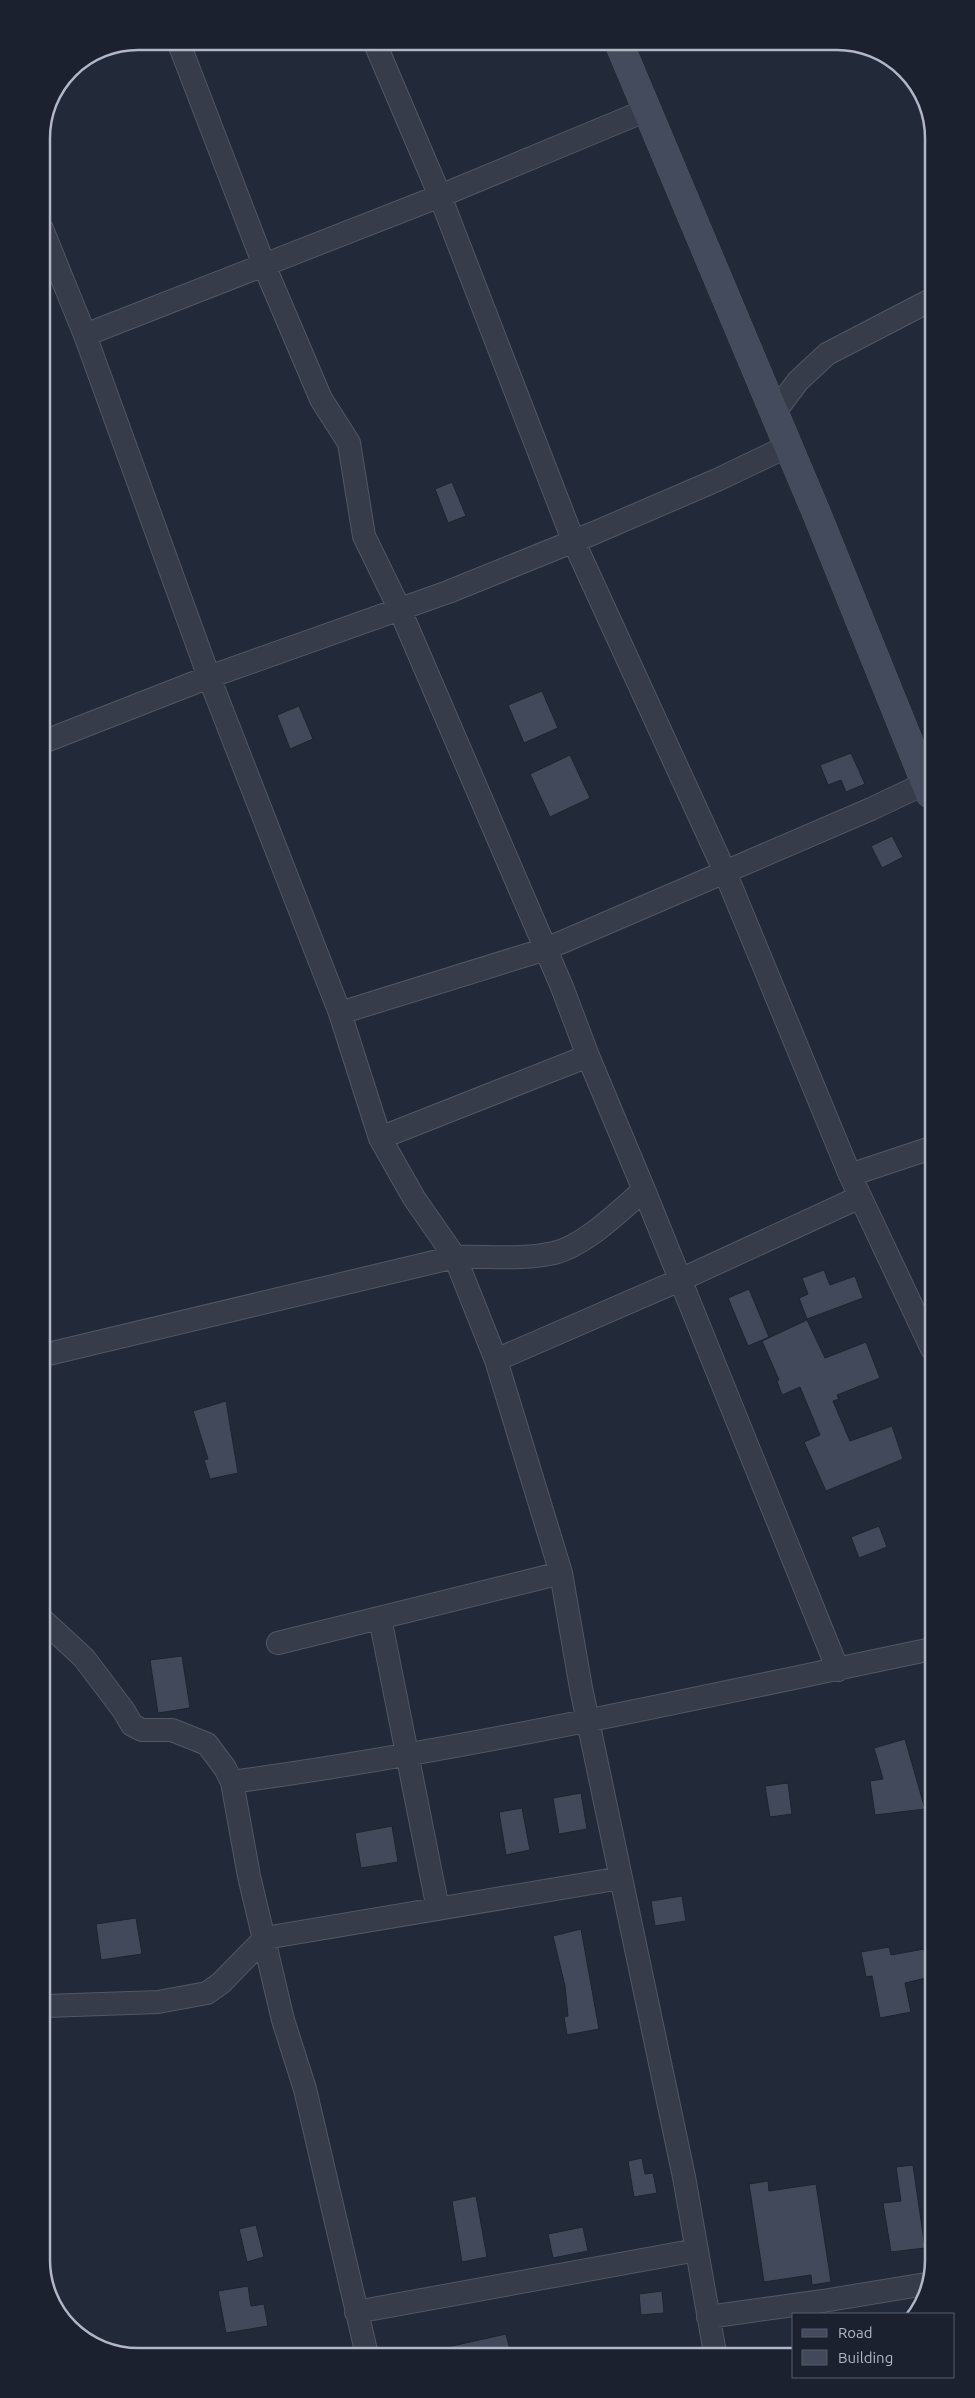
<svg xmlns="http://www.w3.org/2000/svg" width="975" height="2398" viewBox="0 0 975 2398" font-family="Ubuntu,sans-serif">
	<style>
		.building { fill: #41495b; stroke: #1d2330 }
		.lines { fill: none; stroke-linecap: round; stroke-linejoin: round }
		.street-casing { stroke: #515764; stroke-width: 24 }
		.secondary-casing { stroke: #515764; stroke-width: 29 }
		.street { stroke: #363c49; stroke-width: 22 }
		.secondary { stroke: #444b5c; stroke-width: 28 }
		.rim { fill: none; stroke: #b1b7c6; stroke-width: 2.5 }
	</style>
	<rect width="100%" height="100%" fill="#222a39"/>
	<path class="building" d="M452,482L466,516L448,523L435,489Z
		M542,691L558,728L524,743L508,705Z
		M299,706L313,739L290,749L277,715Z
		M851,753L865,784L846,792L841,780L828,785L820,765Z
		M570,755L590,798L550,817L530,774Z
		M892,836L903,857L882,868L871,846Z
		M824,1270L830,1285L855,1276L863,1298L807,1319L799,1298L808,1294L802,1278Z
		M749,1289L769,1337L748,1346L728,1298Z
		M807,1320L825,1358L866,1342L880,1378L837,1395L839,1399L833,1401L850,1441L892,1426L903,1459L826,1491L804,1442L820,1435L800,1387L782,1395L777,1381L779,1380L762,1341Z
		M226,1401L238,1473L210,1479L204,1460L208,1459L193,1411Z
		M879,1526L887,1547L859,1558L851,1537Z
		M182,1656L190,1708L158,1713L150,1660Z
		M905,1739L925,1809L875,1815L870,1781L883,1779L874,1748Z
		M788,1783L792,1814L770,1817L765,1786Z
		M581,1793L587,1829L559,1834L553,1798Z
		M522,1808L530,1850L506,1855L499,1812Z
		M392,1826L398,1862L361,1868L355,1833Z
		M682,1896L686,1921L655,1926L651,1901Z
		M136,1918L142,1954L101,1960L96,1924Z
		M581,1929L599,2029L567,2035L564,2017L568,2016L565,1986L553,1936Z
		M889,1947L891,1955L924,1949L930,1977L905,1983L911,2012L880,2018L872,1976L866,1977L861,1952Z
		M642,2158L645,2174L653,2173L657,2193L634,2197L628,2161Z
		M913,2165L925,2248L891,2252L883,2203L901,2201L896,2167Z
		M768,2181L769,2191L816,2184L831,2282L812,2285L811,2275L764,2282L749,2184Z
		M476,2196L487,2257L462,2262L452,2201Z
		M256,2225L264,2257L247,2262L239,2229Z
		M583,2227L588,2251L553,2258L548,2234Z
		M248,2286L251,2306L264,2304L268,2326L226,2333L218,2291Z
		M662,2291L664,2313L641,2315L639,2294Z
		M506,2334L511,2354H443V2348Z"/>
	<g class="lines">
		<defs>
			<path id="street" d="M178,41L264,265L321,399L349,443L364,536L400,610L562,987L588,1056L644,1190L838,1670
				M374,41L440,196L573,540L725,872L871,809L926,783
				M42,229L85,335L209,677L340,1013L380,1138L414,1198L455,1257C487,1256 523,1260 554,1253C586,1245 619,1211 644,1190
				M85,335L440,196L647,110
				M774,413L798,381L827,354L929,301
				M43,742L209,677L448,592L594,533L717,480L788,446
				M340,1013L546,949L725,872L850,1175L932,1349
				M380,1138L588,1056
				M850,1175L931,1148
				M44,1355L455,1257L496,1360L561,1573L581,1688L684,2177L715,2353
				M496,1360L680,1280L860,1197
				M380,1618L438,1909
				M45,1622L84,1658L124,1711L132,1725L142,1730H172L207,1744L225,1768L232,1782L249,1876L283,2020L305,2089L367,2355
				M278,1643L561,1573
				M232,1782C467,1750 700,1697 932,1649
				M46,2006L158,2002L207,1993L221,1983L265,1938L621,1878
				M356,2312L697,2250
				M708,2317L823,2301L926,2284"/>
			<path id="secondary" d="M618,41L816,512L930,794"/>
		</defs>
		<use href="#street" class="street-casing"/>
		<use href="#secondary" class="secondary-casing"/>
		<use href="#street" class="street"/>
		<use href="#secondary" class="secondary"/>
	</g>
	<path d="M0 0H975V2398H0ZM138 50H837A88 88 0 0 1 925 138V2260A88 88 0 0 1 837 2348H138A88 88 0 0 1 50 2260V138A88 88 0 0 1 138 50Z" fill="#1b212e" fill-rule="evenodd"/>
	<path class="rim" d="M138 50H837A88 88 0 0 1 925 138V2260A88 88 0 0 1 837 2348H138A88 88 0 0 1 50 2260V138A88 88 0 0 1 138 50Z"/>
	<rect x="792" y="2313" width="162" height="65" fill="#1b212e" stroke="#575d6b"/>
	<rect x="802" y="2329" width="25" height="8" fill="#444b5c" stroke="#575d6b"/>
	<text x="838" y="2338" font-size="15" fill="#b1b7c6">Road</text>
	<rect x="802" y="2350" width="25" height="15" fill="#41495b" stroke="#575d6b"/>
	<text x="838" y="2363" font-size="15" fill="#b1b7c6">Building</text>
</svg>
